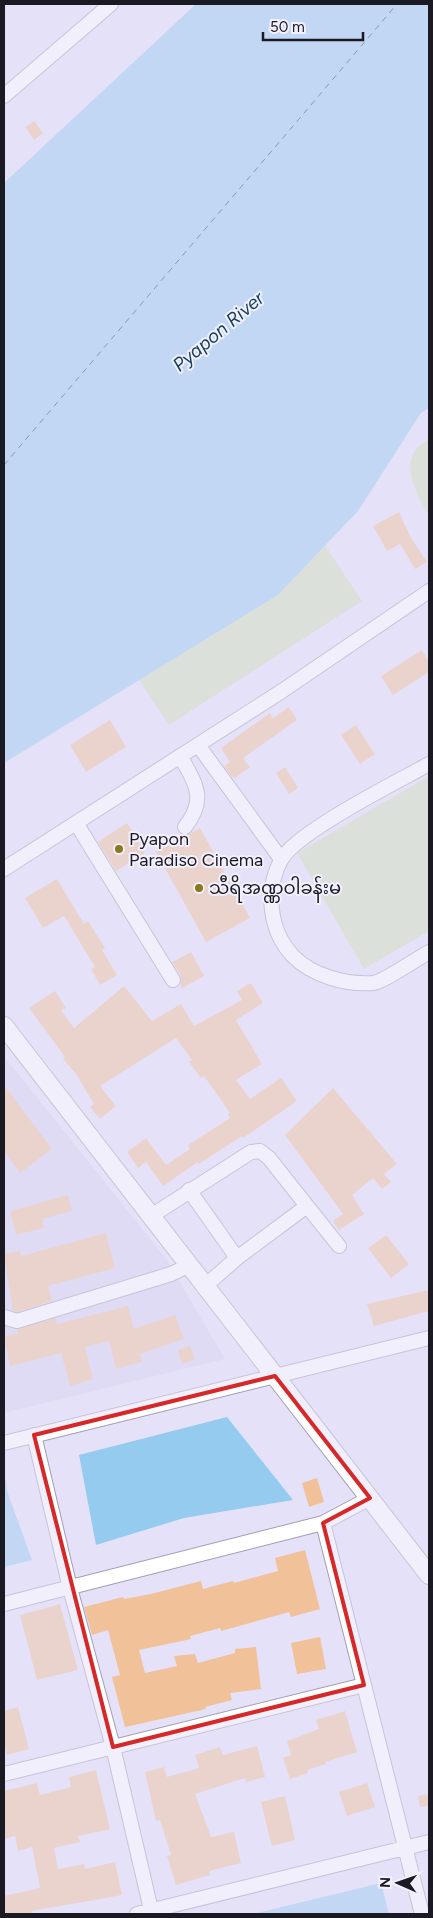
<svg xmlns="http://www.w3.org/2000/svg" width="433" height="1918" viewBox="0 0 433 1918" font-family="Figtree,'Noto Sans Myanmar',sans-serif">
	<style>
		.built { fill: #d8d3f1 }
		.green { fill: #cedfb7 }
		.water { fill: #95cbee }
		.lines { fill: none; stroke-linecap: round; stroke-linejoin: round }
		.ferry { stroke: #17425a; stroke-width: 1; stroke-dasharray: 6 5; stroke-linecap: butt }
		.building { fill: #f1c19a }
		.minor-casing { stroke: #a29fb4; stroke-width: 16 }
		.major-casing { stroke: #a29fb4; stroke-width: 20 }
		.minor { stroke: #fff; stroke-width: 14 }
		.major { stroke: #fff; stroke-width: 18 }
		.marked { fill: none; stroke: #d62828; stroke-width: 4; stroke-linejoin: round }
		.poi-dot { fill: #8b781d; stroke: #f2f0fe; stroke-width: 2 }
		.labels { text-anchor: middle; stroke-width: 4; stroke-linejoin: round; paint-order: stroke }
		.poi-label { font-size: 18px; fill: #1b1921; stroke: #f2f0fe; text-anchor: start }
		.water-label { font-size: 19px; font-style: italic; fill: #17425a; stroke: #f2f0fe }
	</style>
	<rect width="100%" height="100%" fill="#e5e1f8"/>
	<path class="built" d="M4,1056L167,1260L225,1359L4,1413Z"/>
	<path class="green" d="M429,439V516C419,498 401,469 416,449C419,445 425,442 429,439Z
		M325,545L362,601L169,725L139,680L278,595Z
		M429,776V931L364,969L297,853Z"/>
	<path class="water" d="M196,4H429V408L421,413L358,511L278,595L4,763V183Z
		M227,1417L293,1500L184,1518L96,1545L79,1455Z
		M6,1479L7,1491L32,1560L4,1567V1480Z
		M381,1883L389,1914H253Z"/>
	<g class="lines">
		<path class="ferry" d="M4,465L397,4"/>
	</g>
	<path class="building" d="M34,121L43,133L34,140L25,127Z
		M399,512L411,538L427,562L415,569L400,544L387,551L373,526Z
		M422,650L429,662V672L393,695L381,676Z
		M289,707L297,720L243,758L250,767L235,778L231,776L224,766L230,762L221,748L270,713L273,718Z
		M110,720L126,747L86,772L70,745Z
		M356,725L375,754L360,764L341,735Z
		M285,767L298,788L289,794L276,773Z
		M127,823L145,853L116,871L98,842Z
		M200,828L250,918L206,942L156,852Z
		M57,879L84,924L88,921L105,948L102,950L117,975L100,985L91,969L95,967L64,916L43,928L25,898Z
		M191,952L204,976L181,989V976L172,962Z
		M251,983L263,1003L236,1020L262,1064L236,1080L250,1099L281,1078L297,1101L243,1138L242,1136L199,1164L198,1162L163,1186L146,1162L138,1168L127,1152L146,1138L166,1165L190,1149L188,1145L230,1118L228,1114L230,1113L204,1076L201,1078L189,1062L192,1060L176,1038L100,1086L116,1106L100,1119L90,1107L94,1104L76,1074L63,1059L65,1057L29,1008L55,991L66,1008L61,1010L74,1028L124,986L152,1021L181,1004L194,1026L242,1000L237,991Z
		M4,1085L52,1149L20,1173L4,1151Z
		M333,1088L397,1164L384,1174L391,1182L382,1189L373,1178L352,1195L364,1214L339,1230L333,1221L343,1214L285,1135Z
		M68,1195L72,1211L42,1219L44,1228L16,1235L10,1211Z
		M106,1233L115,1268L48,1286L52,1301L17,1312L13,1311L4,1254L20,1251L21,1256Z
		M386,1235L409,1264L391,1278L368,1248Z
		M429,1290V1311L374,1326L367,1304Z
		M128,1306L134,1329L175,1315L184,1339L140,1354L142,1362L116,1369L109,1341L85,1347L93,1379L70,1386L61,1353L10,1366L4,1337L18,1333L17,1329L56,1318L57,1324Z
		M190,1346L195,1359L182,1364L178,1350Z
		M317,1478L324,1502L309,1507L302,1483Z
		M305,1550L320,1609L291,1617L289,1612L221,1631L220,1628L190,1636L191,1639L139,1650L145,1673L177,1666L174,1656L195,1654L198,1663L235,1653V1649L256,1647L261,1689L230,1693L232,1700L205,1707L206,1709L125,1727L112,1677L120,1675L108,1630L92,1635L84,1607L123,1597L124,1599L151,1594L201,1581L203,1589L233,1581L234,1583L278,1571L275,1558Z
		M60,1604L78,1670L37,1680L20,1615Z
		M320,1637L326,1669L297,1674L291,1643Z
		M18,1707L29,1749L7,1755L4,1743V1711Z
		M345,1711L357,1752L325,1762L326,1764L307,1770L308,1773L290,1779L283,1758L291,1755L287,1741L319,1729L316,1720Z
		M257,1746L265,1777L246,1782L245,1778L195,1794L211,1837L234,1832L241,1863L209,1871L210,1875L176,1885L167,1856L171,1855L160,1820L156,1821L145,1772L164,1767L167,1777L199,1768L195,1755L220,1747L223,1755Z
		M96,1770L110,1829L78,1836L80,1842L54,1848L58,1869L84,1864L85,1869L115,1862L122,1895L32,1911V1914H4V1896L40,1888L32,1847L18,1851L15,1836L4,1839V1791L37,1783L40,1795L71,1787L69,1777Z
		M367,1783L375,1807L347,1816L339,1792Z
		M429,1794V1806L420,1807L418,1796Z
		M285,1796L295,1840L272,1846L261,1802Z"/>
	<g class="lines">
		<defs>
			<path id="minor" d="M4,96L111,4
				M198,745L281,859
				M180,756C196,784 207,799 185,827
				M429,764C397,782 296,832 281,860C265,890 269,931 293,956C312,976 347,985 373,983C383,982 418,958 429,952
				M76,823L173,980
				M4,869L282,691L429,591
				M189,1190L237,1258
				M307,1206L339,1246
				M151,1216L251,1152L260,1151L269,1158L307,1206L237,1258L204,1287
				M4,1317L17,1321L171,1274L188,1266
				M34,1435L70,1588L113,1747L152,1914
				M4,1443L429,1338
				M323,1523L422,1914
				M4,1604L323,1523L370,1498
				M4,1774L364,1685
				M137,1914L429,1842"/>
			<path id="major" d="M4,1026L429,1575"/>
		</defs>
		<use href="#minor" class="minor-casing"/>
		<use href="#major" class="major-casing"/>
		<use href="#minor" class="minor"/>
		<use href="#major" class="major"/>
	</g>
	<path d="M0 0H433V1918H0ZM275,1376L370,1498L323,1523L364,1685L113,1747L34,1435Z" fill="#e5e1f8" fill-opacity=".55" fill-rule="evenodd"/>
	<path class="marked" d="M275,1376L370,1498L323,1523L364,1685L113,1747L34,1435Z"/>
	<g class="poi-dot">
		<circle cx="119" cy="849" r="5"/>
		<circle cx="199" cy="888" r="5"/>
	</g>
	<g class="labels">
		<g class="poi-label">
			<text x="129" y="845">Pyapon<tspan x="129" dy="21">Paradiso Cinema</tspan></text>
			<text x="209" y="894">သီရိအဏ္ဏဝါခန်းမ</text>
		</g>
		<g class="water-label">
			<text transform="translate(218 331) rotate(-40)" y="7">Pyapon River</text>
		</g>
	</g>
	<rect width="433" height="1918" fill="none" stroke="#1b1921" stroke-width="10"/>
	<g transform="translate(398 1883) rotate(272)" stroke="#f2f0fe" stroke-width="4" paint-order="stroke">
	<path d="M0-4L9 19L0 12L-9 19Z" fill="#1b1921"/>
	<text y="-8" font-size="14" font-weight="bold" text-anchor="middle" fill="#1b1921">N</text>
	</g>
	<path d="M263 32v8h100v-8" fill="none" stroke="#1b1921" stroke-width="2.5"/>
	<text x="270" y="32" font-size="15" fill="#1b1921" stroke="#f2f0fe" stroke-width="4" paint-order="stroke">50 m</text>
</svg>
